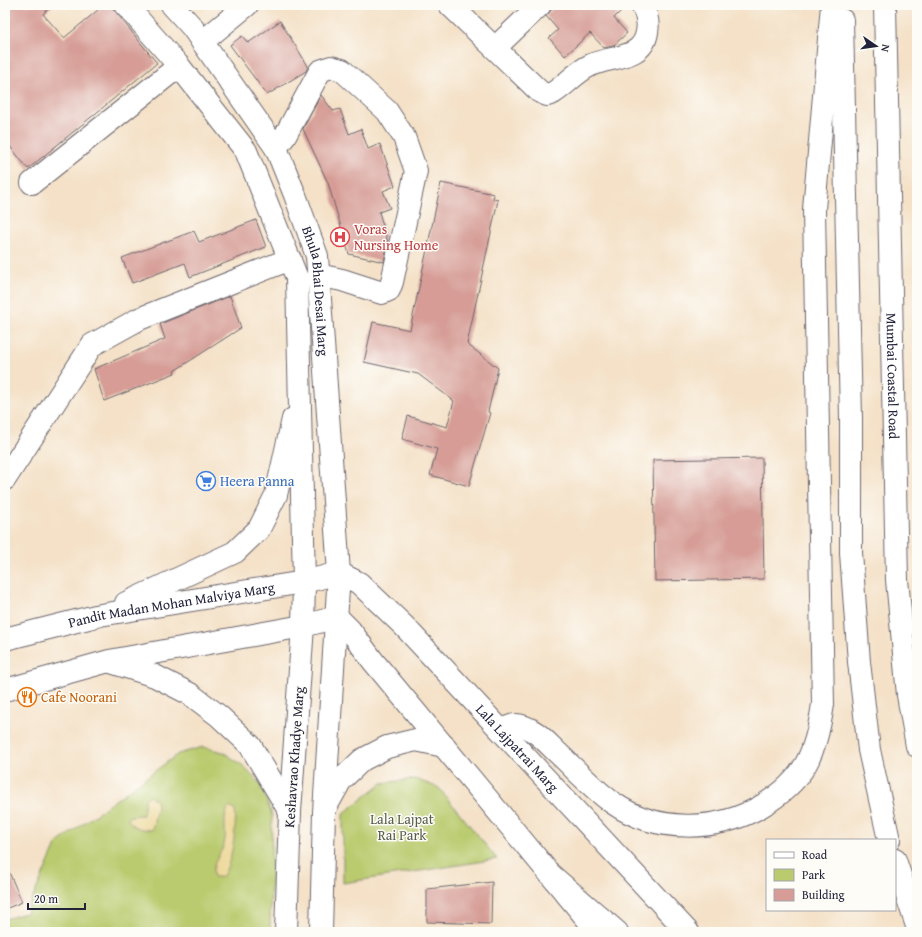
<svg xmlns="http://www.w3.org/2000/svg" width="922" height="937" viewBox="0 0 922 937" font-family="'Gentium Book Plus',serif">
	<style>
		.green { fill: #b9cb6e; stroke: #6e7654 }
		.sand { fill: #eeda9e; stroke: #887e6c }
		.building { fill: #d69c95 }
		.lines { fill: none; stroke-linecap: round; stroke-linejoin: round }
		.minor-casing { stroke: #6c656c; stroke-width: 24 }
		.major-casing { stroke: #6c656c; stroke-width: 24 }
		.highway-casing { stroke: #6c656c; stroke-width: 24 }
		.minor { stroke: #fff; stroke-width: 22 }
		.major { stroke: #fff; stroke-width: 22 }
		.highway { stroke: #fff; stroke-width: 22 }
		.labels { text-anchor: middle; stroke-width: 3; stroke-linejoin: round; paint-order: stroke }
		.health-label { font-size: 14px; fill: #be3a42; stroke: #fdfcf7; text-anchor: start }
		.street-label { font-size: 14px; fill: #22223b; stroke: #fdfcf7 }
		.shop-label { font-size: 14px; fill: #366cbe; stroke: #fdfcf7; text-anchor: start }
		.food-label { font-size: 14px; fill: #c56008; stroke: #fdfcf7; text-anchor: start }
		.park-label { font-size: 14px; fill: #575d4d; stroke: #fdfcf7 }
	</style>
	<rect width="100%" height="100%" fill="#fdfcf7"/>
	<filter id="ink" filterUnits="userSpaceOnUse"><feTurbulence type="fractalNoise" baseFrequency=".025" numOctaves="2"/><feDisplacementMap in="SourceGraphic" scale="8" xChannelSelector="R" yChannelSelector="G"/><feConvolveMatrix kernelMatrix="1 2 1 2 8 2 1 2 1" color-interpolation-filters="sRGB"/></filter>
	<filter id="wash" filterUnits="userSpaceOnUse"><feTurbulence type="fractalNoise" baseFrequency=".012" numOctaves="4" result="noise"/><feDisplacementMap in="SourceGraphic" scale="16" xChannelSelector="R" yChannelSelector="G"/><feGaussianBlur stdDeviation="0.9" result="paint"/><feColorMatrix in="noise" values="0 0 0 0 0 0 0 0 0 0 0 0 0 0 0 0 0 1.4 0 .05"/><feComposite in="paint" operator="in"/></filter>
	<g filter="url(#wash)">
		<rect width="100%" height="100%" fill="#f4e1c7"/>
		<path class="green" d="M203,747L223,752L242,765L261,785L272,815L270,932H5V919L26,913L57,843L178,754Z
			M415,779L439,788L497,859L343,883V814L382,783Z"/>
		<path class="sand" d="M149,796L156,800L157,807L152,830C141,829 134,829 128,820L130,816L143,815L145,799Z
			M229,807L235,810C237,827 232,864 222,877H214C210,864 221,855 224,844C228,831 221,819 229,807Z"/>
		<g id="blocks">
			<path class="building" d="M5,5H53L43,14L64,38L104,5H110L157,63L28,169L5,140Z
				M552,5H627L614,18L627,33L613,46L604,48L590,33L565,56L549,38L558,30L546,16L552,9Z
				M280,21L308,66L306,71L267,95L230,45L242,36L248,43Z
				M321,95L333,111L340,109L349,134L361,129L368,149L380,144L395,186L383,191L390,208L379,212L388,243L384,262L349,254L328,183L303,129Z
				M441,183L494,194L493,199L498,200L467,344L498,368L488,412L490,413L469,486L430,475L437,449L402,439L408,416L447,427L454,401L418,374L364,362L373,322L410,330Z
				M256,220L266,247L190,277L185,263L132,283L122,258L194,231L199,242Z
				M230,296L241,328L174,371L175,373L104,401L94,369L165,339L160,324Z
				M762,458L764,579L655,581L653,460Z
				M5,863L22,902L5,909Z
				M492,882L491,924L427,922V889Z"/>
		</g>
	</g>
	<g filter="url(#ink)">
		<use href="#blocks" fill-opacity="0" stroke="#6c656c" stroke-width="1"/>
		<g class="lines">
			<defs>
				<path id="minor" d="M450,5L540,92L547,95L553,93C566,85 577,71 591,65C611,56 643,60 647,32C649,23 646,13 642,5
					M202,42L247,5
					M495,48L540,5
					M276,148L285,136L320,71L331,67L342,70L387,111L404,137L416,171L392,282L389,290L382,293L342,280L318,275
					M32,183L179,66
					M5,479L92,345L139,319L290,259"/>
				<g id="major">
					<path d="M126,5L179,66L246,151L297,278L304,582L303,626L290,812L286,932"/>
					<path id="s1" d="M172,5L192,27L276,148L295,195L317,256L339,573L324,812L321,932"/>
					<path id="s2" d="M339,573L359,583L404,626L688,932"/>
					<path d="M126,603L235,552L259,529L276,495L293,419"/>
					<path d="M337,617L350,630L373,661L598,932"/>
					<path id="s3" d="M5,639L100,615L304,582L339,573"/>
					<path d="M111,662L155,676L190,694L219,716L250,745L290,812"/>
					<path d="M5,690L109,661L303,626L337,617"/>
					<path d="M326,807L341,780L362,760L387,747L416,740L444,746"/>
				</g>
				<g id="highway">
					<path id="s4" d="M885,5L897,580L908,695L917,746"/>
					<path d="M842,20L851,418V553L859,662L869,750L889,840"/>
					<path d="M501,730C505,729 511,725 515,725C533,725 548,744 560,755C577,771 594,790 613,803C656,833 716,832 760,807C805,781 816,753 823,704L814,209L832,5"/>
					<path d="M895,860L917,926"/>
					<path d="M551,875L617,932"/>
				</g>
			</defs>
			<use href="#minor" class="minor-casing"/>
			<use href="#major" class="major-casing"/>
			<use href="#highway" class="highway-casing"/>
			<use href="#minor" class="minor"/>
			<use href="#major" class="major"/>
			<use href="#highway" class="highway"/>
		</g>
	</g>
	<defs>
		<symbol id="hospital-ring" viewBox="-11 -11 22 22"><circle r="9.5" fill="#fdfcf7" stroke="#e0444e" stroke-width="1.5"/><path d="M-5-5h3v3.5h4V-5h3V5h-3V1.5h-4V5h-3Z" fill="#e0444e"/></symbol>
		<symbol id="supermarket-ring" viewBox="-11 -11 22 22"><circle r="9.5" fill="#fdfcf7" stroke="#3f7fe0" stroke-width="1.5"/><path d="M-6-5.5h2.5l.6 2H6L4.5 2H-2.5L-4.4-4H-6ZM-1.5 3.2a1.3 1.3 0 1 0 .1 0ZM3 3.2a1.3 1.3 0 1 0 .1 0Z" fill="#3f7fe0"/></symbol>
		<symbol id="restaurant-ring" viewBox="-11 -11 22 22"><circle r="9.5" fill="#fdfcf7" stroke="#e8710a" stroke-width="1.5"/><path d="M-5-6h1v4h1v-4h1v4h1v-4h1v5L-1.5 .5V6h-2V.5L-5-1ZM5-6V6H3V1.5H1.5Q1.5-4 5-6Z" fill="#e8710a"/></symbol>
	</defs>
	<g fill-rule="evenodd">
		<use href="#hospital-ring" x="329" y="226" width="22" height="22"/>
		<use href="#supermarket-ring" x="195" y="470" width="22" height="22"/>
		<use href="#restaurant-ring" x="16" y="686" width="22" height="22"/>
	</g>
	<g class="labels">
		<g class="health-label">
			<text x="354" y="234">Voras<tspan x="354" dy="16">Nursing Home</tspan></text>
		</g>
		<g class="street-label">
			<text dy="5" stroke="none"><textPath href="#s1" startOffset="327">Bhula Bhai Desai Marg</textPath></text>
			<text dy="5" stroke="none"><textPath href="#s4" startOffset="371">Mumbai Coastal Road</textPath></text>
			<text dy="5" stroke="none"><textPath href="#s3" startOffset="170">Pandit Madan Mohan Malviya Marg</textPath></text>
			<text dy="5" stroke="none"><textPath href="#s2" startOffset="251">Lala Lajpatrai Marg</textPath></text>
			<text transform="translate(294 757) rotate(-86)" y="5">Keshavrao Khadye Marg</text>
		</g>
		<g class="shop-label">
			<text x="220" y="486">Heera Panna</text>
		</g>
		<g class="food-label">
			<text x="41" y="702">Cafe Noorani</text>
		</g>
		<g class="park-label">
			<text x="402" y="824">Lala Lajpat<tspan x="402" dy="16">Rai Park</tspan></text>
		</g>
	</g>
	<rect width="922" height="937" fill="none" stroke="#fdfcf7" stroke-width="20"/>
	<rect x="766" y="839" width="130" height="72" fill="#fdfcf7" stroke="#a5a5ac"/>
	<rect x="774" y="852" width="20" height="6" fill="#ffffff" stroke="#a5a5ac"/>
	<text x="802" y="859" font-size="12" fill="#22223b">Road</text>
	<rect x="774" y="869" width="20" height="12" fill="#b9cb6e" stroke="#a5a5ac"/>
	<text x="802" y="879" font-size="12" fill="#22223b">Park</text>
	<rect x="774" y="889" width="20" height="12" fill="#d69c95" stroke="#a5a5ac"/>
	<text x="802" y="899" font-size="12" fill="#22223b">Building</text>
	<g transform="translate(876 46) rotate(103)" stroke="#fdfcf7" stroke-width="3" paint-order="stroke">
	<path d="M0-3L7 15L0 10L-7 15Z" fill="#22223b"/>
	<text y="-6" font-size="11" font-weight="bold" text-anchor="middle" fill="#22223b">N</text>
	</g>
	<path d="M28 903v6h57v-6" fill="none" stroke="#22223b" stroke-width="2"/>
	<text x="34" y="903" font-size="12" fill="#22223b" stroke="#fdfcf7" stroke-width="3" paint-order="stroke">20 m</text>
</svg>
